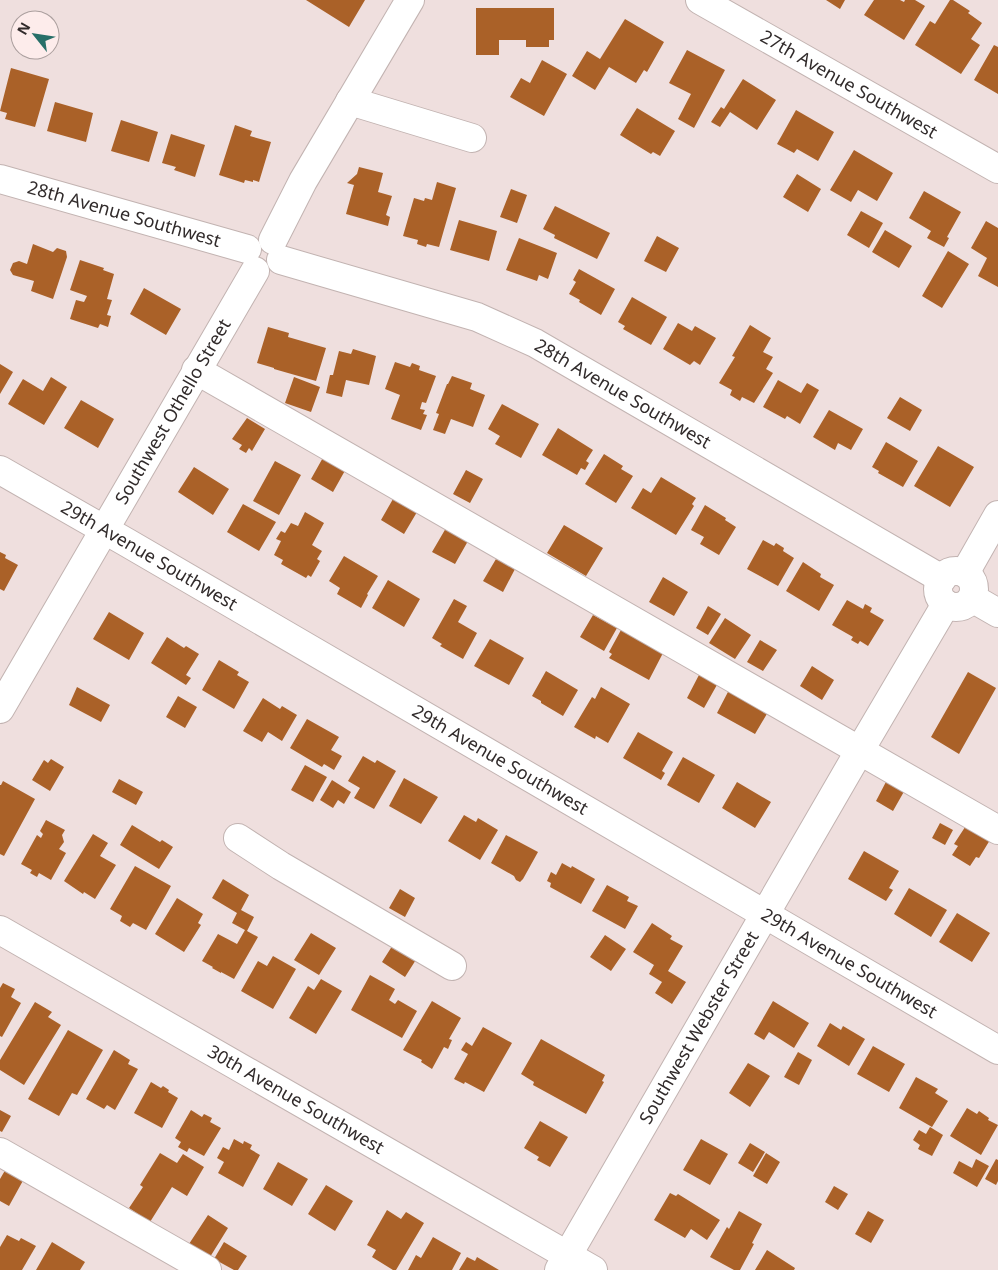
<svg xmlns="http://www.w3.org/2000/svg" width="998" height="1270" viewBox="0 0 998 1270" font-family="'Noto Sans',sans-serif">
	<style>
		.building { fill: #aa6128 }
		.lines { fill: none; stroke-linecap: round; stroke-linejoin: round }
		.minor-casing { stroke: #c2b3b1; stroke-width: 30 }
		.minor { stroke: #fff; stroke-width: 28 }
		.labels { text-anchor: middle; stroke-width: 5; stroke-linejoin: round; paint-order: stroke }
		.street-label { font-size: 18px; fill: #312b2b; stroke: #fdeceb }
	</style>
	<rect width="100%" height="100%" fill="#efdfde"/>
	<path class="building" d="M306,0H365L349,27Z
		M826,0H845L840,9Z
		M874,0H900L904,2L905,0H915L925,6L904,40L864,15Z
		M950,0H953L970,11L968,13L982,23L971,39L980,45L961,74L915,45L930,21L935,24Z
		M476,8H554V40H549V47H526V40H499V55H476Z
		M625,19L664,42L647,72L644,70L636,83L609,67L595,90L572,76L587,51L600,59Z
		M994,45L998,47V94L974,80Z
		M687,50L725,70L694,128L678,119L691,94L669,83Z
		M542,60L567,74L544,116L510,97L521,78L530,83Z
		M11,68L49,79L35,127L5,119L7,113L0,111Z
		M743,79L776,100L757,130L730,112L720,127L711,122L721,107L724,109Z
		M55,102L93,113L86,142L47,131Z
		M637,108L675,131L660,156L653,152L651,154L620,135Z
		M796,110L834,132L818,161L797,149L794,153L777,144Z
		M121,120L158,132L149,162L111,151Z
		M235,125L252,131L250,136L271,142L259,182L253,180V182L245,180L244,183L219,175Z
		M171,134L205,145L195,177L174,170L176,167L162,163Z
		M854,150L893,173L877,201L858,190L851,202L830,190Z
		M359,167L383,173L378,192L392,196L386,215L390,217L388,226L346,214L354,185L347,183L357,174Z
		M797,174L821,189L808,212L783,197Z
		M437,182L456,188L439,247L427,244L426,247L417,244L418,240L403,236L414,198L424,201L425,198L432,200Z
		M511,189L527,195L517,223L500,217Z
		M924,191L961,212L947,237L949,238L944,247L927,238L931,231L909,218Z
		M555,206L610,233L597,259L554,238L555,235L543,229Z
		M861,211L883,223L869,248L847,235Z
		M459,220L497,231L489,261L450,250Z
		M986,221L998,228V287L978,276L987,258L971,248Z
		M885,230L912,246L899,268L872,252Z
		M657,236L679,248L666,272L644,261Z
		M519,238L557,253L548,279L539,275L537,281L506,270Z
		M33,244L53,252L57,248L66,251L67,257L53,299L31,291L34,281L13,275L10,270L13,263L19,261L27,264Z
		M948,251L969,264L942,308L922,296Z
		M80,260L104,268L103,270L114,274L107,299L112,300L107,315L111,316L108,327L100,324L98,328L70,319L76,300L84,302L87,296L70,290Z
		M579,269L615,289L601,315L579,302L580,300L569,294L576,282L573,280Z
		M144,288L181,309L166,335L130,314Z
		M632,297L667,317L651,345L623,329L625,326L618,322Z
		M678,323L692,331L695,326L716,338L700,365L694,361L690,365L663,349Z
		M750,325L771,338L763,352L773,357L766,369L773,373L754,403L742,397L740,401L730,395L732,390L719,383L735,357L732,356Z
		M268,327L289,333L288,337L326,348L316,381L274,369V368L257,363Z
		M353,349L376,356L369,385L346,380L342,397L326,393L330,375H333L339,351L351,354Z
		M395,362L410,367L412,363L420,366L419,370L436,376L426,403L422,402L420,409L425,410L423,414L427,415L421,430L391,419L400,395L385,389Z
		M0,364L13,372L0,394Z
		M452,376L472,383L470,389L485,395L473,427L451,419L445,434L433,430L439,414L436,413L447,384H448Z
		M51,377L67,387L44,425L8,404L23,379L43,391Z
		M294,377L320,387L311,412L285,403Z
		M778,380L801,393L807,383L819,390L800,424L787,416L785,419L763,407Z
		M900,397L922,410L910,431L887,418Z
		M81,400L114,419L98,448L64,428Z
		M502,404L539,424L521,458L495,444L500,436L488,429Z
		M829,410L863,429L851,450L838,443L835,450L813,437Z
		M247,418L265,429L252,451L249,448L246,453L239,449L242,445L232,439Z
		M558,428L593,450L586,461L589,463L585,470L581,468L577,475L542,455Z
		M886,442L918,461L903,487L878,473L879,471L872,467Z
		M938,446L974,467L950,507L914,486Z
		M325,454L347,467L333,492L311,479Z
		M604,454L623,466L621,469L633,476L616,503L585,484Z
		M275,461L301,475L279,515L253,501Z
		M194,467L229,489L213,515L178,492Z
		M466,470L483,479L470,503L453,494Z
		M661,477L696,498L692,504L694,506L676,535L631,508L643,488L651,493Z
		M393,499L417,512L404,534L381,520Z
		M243,504L276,522L259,551L227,532Z
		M705,505L726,518L725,520L736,527L719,555L700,544L704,537L691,530Z
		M305,512L324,523L312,545L322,551L317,559L320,561L311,577L308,575L306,578L281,564L283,560L274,555L281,541L276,539L281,531L285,533L291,523L298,526Z
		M564,525L603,548L586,576L547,553Z
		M446,528L468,541L455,564L432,552Z
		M763,540L774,546L776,543L784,548L783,551L794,558L778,586L747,569Z
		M0,552L6,555L5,558L18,565L4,591L0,589Z
		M344,556L378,576L367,594L368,595L361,608L337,594L340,588L329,581Z
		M496,559L515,569L503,592L483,581Z
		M803,562L821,574L820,577L834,585L819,611L786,591Z
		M663,577L688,592L674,616L649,602Z
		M388,580L420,599L404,627L372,608Z
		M454,599L467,606L458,622L477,633L463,659L440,646L442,644L432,638Z
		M847,600L863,609L865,604L872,608L870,612L884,620L868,646L860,641L858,644L851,640L853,637L832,625Z
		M708,606L721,614L708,635L696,628Z
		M109,612L144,633L129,660L93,639Z
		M593,615L617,628L604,651L580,637Z
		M725,618L751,635L735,659L709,643Z
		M621,630L663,653L649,680L609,658L612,654L609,652Z
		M167,637L184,648L186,646L199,654L186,675L191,678L186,685L151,663Z
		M490,639L524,658L509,685L474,666Z
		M760,640L777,650L763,671L747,662Z
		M219,660L239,672L237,675L249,682L234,709L202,690Z
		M812,666L834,680L822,700L800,686Z
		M546,671L578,690L563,716L541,703V701L532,696Z
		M968,672L996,688L959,754L931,737Z
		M700,673L718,683L704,708L687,698Z
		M77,687L110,705L101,722L69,705Z
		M601,687L630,704L608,743L596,736L595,739L574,727L592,697L595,699Z
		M729,690L768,712L755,734L717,713Z
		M178,696L197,707L185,728L166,717Z
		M263,698L280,709L282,706L297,715L282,741L268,732L262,742L243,731Z
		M307,719L339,737L331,750L342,756L334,770L324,764L322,767L290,748Z
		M638,732L673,752L662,771L665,773L661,780L623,758Z
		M363,756L375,763L377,760L396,771L374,809L354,798L360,788L348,781Z
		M683,757L715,775L699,803L667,785Z
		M51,759L64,767L50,791L32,780L44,760L48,763Z
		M305,765L327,777L313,802L291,790Z
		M404,778L438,797L421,824L389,806Z
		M888,778L906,788L893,811L876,801Z
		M119,779L143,792L136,805L112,792Z
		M332,780L351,792L344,804L338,800L333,808L320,800Z
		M3,781L35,799L4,856L0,854V785H1Z
		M737,782L771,802L755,828L722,808Z
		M464,815L476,822L478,818L498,830L480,860L448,841Z
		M46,820L65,830L62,835L64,842L59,849L66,853L51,880L39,873L37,877L30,873L32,870L21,864L37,835L41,838L43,834L40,831Z
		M969,821L993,835L979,858L976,857L970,866L952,855L958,846L954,844Z
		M940,823L953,830L945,845L932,838Z
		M132,825L160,842L162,840L173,847L159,869L120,845Z
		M93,834L108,843L100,856L116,865L95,899L84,892L83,894L64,881Z
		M506,835L538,852L523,879L520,882L516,880L514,876L491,863Z
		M864,851L899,871L889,888L893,890L886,901L848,879Z
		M562,863L571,868L572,866L595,879L581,904L550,887L551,883L547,881L551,872L556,875Z
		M135,866L171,886L146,930L133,923L130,927L120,921L122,916L110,909Z
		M223,879L249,895L241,910L254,917L247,931L258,937L234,979L221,972V973L212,968L213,967L202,961L218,934L237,944L245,930L232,923L237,913L212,898Z
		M607,885L629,897L627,901L638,906L625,929L592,911Z
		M909,888L947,910L931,937L894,914Z
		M400,889L415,898L405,917L389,908Z
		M177,898L203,914L198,923L201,925L184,952L155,934Z
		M957,913L990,933L972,962L939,942Z
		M652,923L672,936L670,939L683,946L668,971L686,982L672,1004L655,993L662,982L649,974L654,965L633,952Z
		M311,933L336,948L319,975L294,960Z
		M605,935L626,949L611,971L590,957Z
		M396,940L419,955L405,977L382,962Z
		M273,956L296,969L273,1009L241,991L258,961L267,966Z
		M370,975L395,989L389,1000L395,1004L398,1000L417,1011L402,1038L351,1010Z
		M321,979L342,991L316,1034L289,1018L308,986L314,990Z
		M3,983L15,989L11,997L21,1003L2,1037L0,1036V988Z
		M432,1001L461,1018L449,1039L452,1040L448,1049L444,1047L432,1069L421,1062L422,1060L403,1050Z
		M773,1001L809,1023L794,1048L769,1032L764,1040L754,1034Z
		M35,1002L52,1012L48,1017L61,1025L24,1085L0,1070V1060Z
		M830,1023L841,1030L843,1026L865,1039L849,1066L817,1046Z
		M483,1027L512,1043L484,1092L465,1082L464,1084L454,1079L468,1054L461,1050L466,1042L472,1046Z
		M68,1030L103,1050L77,1095L72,1093L59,1116L28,1099Z
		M541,1039L605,1075L602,1081L604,1082L586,1114L533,1085L534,1082L521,1074Z
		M873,1046L905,1064L889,1092L857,1074Z
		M114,1050L130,1060L128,1064L138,1069L115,1110L107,1105L104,1109L86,1099Z
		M798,1052L812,1060L799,1085L784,1077Z
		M748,1063L770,1076L750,1107L729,1093Z
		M916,1077L938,1089L935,1093L948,1101L932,1127L899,1108Z
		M151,1082L161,1088L163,1086L169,1090L168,1092L178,1098L162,1128L134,1113Z
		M967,1108L977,1114L979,1111L989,1118L988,1120L998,1125L981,1155L950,1136Z
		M0,1110L11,1116L2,1132L0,1131Z
		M191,1110L202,1117L204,1114L212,1118L210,1122L221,1128L204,1156L189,1148L187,1152L178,1147L181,1142L175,1138Z
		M540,1121L568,1137L550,1167L537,1160L539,1157L524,1148Z
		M930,1127L943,1135L932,1156L918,1149L920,1145L913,1140L919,1130L926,1134Z
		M234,1139L243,1144L244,1141L252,1145L250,1149L260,1155L243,1187L218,1173L224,1162L217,1158L223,1147L229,1150Z
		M701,1139L728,1154L710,1185L683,1170Z
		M750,1143L765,1152L753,1172L738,1163Z
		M160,1153L177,1163L183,1154L204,1167L187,1196L172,1187L150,1222L129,1208L143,1187L140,1185Z
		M766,1153L780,1162L767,1184L753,1176Z
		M976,1159L989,1166L977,1187L953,1173L959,1161L972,1168Z
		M996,1159L998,1160V1181L996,1185L985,1179Z
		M278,1162L308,1179L292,1206L263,1189Z
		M7,1167L25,1177L9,1206L0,1201V1179Z
		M326,1185L353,1201L335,1231L308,1214Z
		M834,1186L848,1194L838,1210L825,1202Z
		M670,1193L676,1196L678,1194L720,1220L707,1240L691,1229L685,1238L654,1220Z
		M387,1210L401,1219L406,1212L424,1223L396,1270H393L372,1257L376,1250L367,1245Z
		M739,1211L762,1224L752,1243L754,1244L740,1270H734L710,1257L727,1227L729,1229Z
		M868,1211L884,1220L871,1243L855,1234Z
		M208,1215L228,1228L210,1257L189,1244Z
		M7,1235L19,1241L21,1238L36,1246L22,1270H0V1247Z
		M433,1237L461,1253L452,1270H408L416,1255L421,1258Z
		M52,1242L85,1262L80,1270H36Z
		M224,1242L247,1256L238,1270H234L214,1259Z
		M767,1250L795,1268L794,1270H755Z
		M467,1257L475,1261L477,1257L499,1270H459Z"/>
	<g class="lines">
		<defs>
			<g id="minor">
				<path id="s1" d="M700,0L998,169"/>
				<path d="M350,101L472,138"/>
				<path id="s2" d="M0,179L247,249"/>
				<path d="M273,240L303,181L410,0"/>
				<path id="s3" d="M281,260L477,317L535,343L942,579"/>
				<path d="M196,370L998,830"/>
				<path id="s4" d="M0,470L126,542L998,1050"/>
				<circle cx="956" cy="589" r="18"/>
				<path d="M965,573L998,515"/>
				<path d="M972,598L998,613"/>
				<path id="s5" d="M0,709L255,271"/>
				<path d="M238,838L281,866L452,966"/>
				<path id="s6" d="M0,930L593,1270"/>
				<path d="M0,1152L207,1270"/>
				<path id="s7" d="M559,1270L860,750L946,604"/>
			</g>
		</defs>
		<use href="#minor" class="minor-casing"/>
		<use href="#minor" class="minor"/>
	</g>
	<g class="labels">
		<g class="street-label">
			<text dy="6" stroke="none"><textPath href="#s1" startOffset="171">27th Avenue Southwest</textPath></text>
			<text dy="6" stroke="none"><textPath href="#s2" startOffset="129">28th Avenue Southwest</textPath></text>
			<text dy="6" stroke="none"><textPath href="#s3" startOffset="369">28th Avenue Southwest</textPath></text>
			<text dy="6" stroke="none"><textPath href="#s5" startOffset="344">Southwest Othello Street</textPath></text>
			<text dy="6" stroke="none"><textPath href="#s4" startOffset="172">29th Avenue Southwest</textPath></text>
			<text dy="6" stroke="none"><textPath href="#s4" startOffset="578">29th Avenue Southwest</textPath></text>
			<text dy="6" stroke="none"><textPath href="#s4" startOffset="982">29th Avenue Southwest</textPath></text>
			<text dy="6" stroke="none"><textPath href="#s7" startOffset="280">Southwest Webster Street</textPath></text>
			<text dy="6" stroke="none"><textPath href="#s6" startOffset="341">30th Avenue Southwest</textPath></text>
		</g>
	</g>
	<g transform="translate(35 35) rotate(300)"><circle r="24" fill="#fdeceb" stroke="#ab9f9e"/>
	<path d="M0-4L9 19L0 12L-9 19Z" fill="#276f68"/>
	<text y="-8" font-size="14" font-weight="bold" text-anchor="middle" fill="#312b2b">N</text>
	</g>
</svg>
